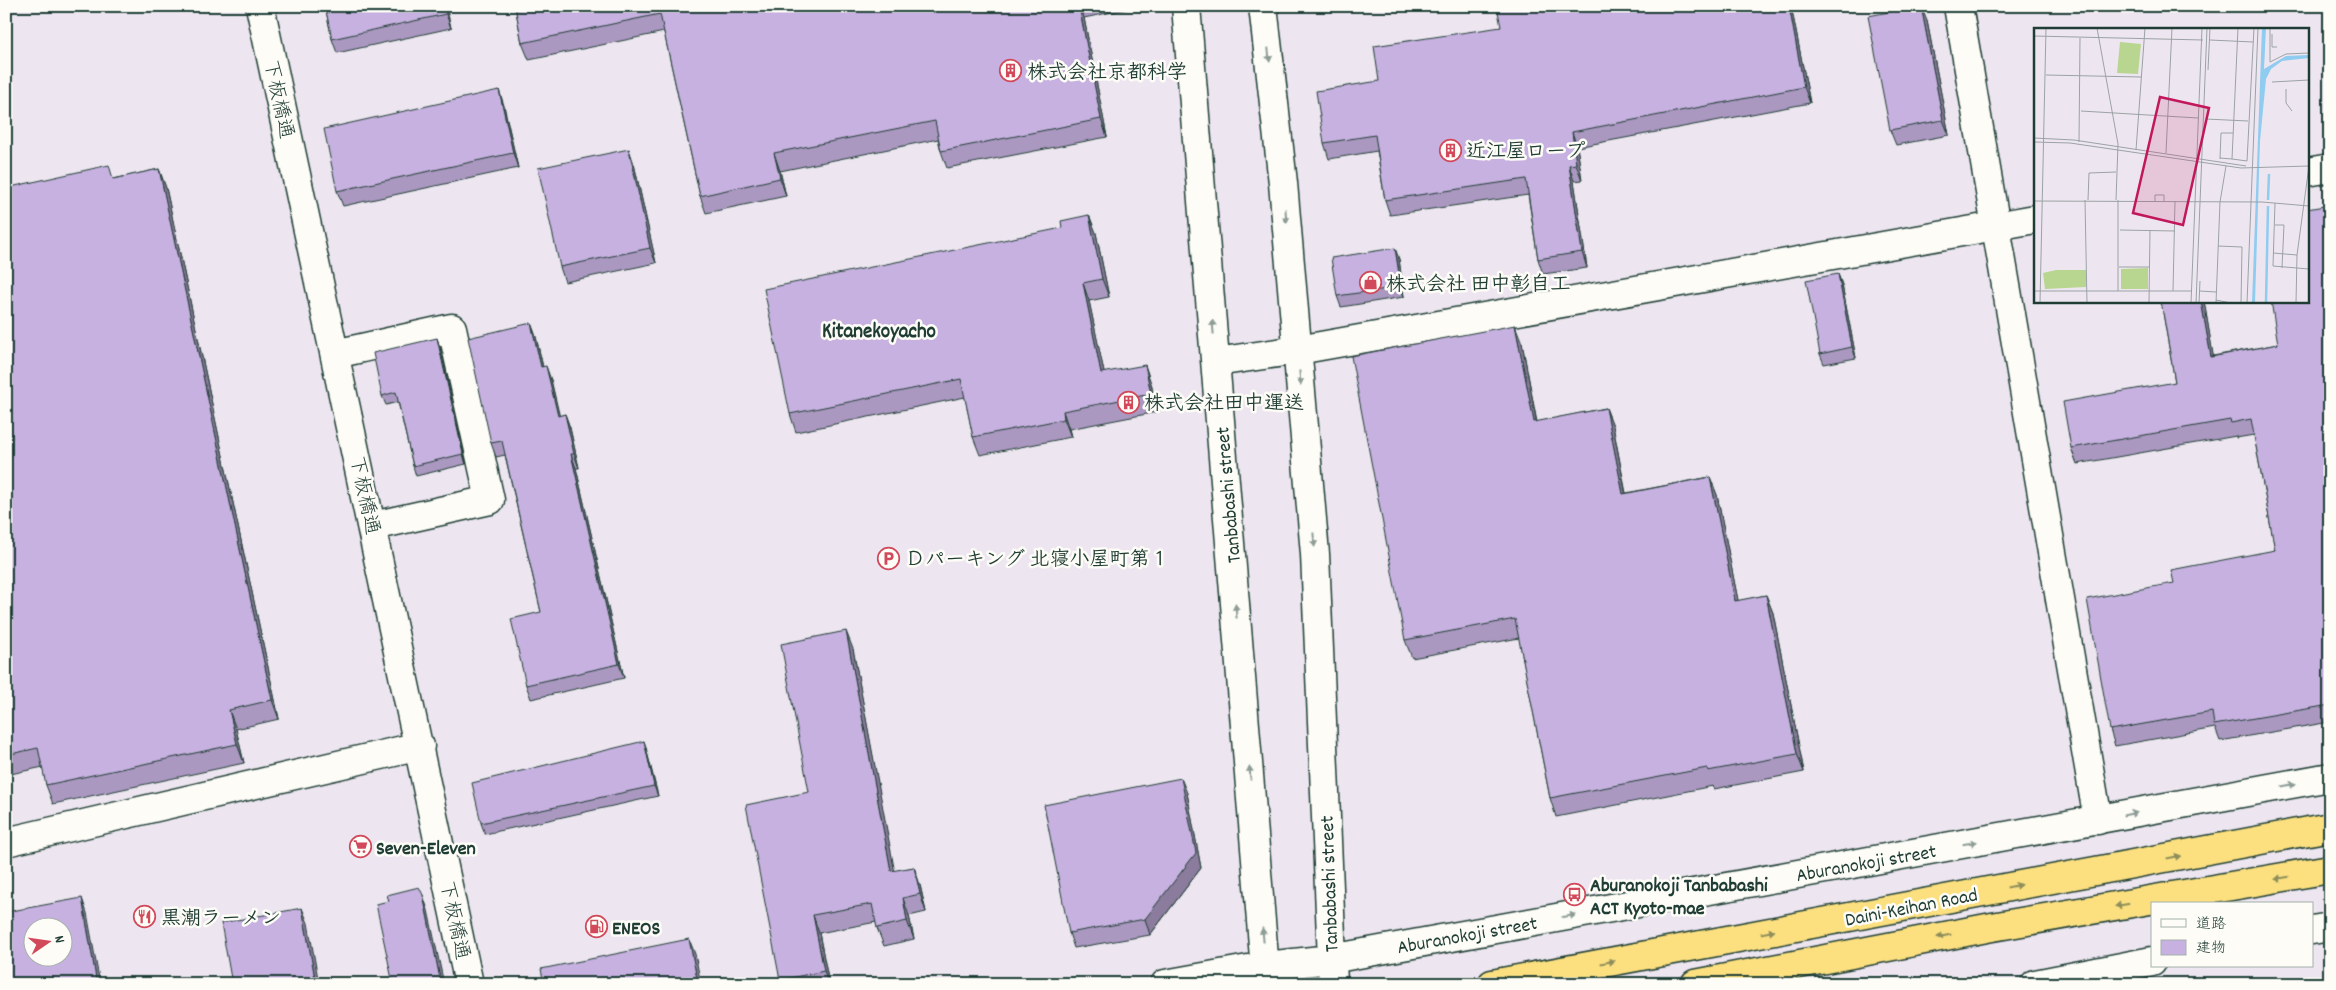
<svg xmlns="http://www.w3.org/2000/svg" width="2336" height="990" viewBox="0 0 2336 990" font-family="Dekko,'Klee One',sans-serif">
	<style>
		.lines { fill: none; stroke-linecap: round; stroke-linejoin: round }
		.minor-casing { stroke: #1f3d34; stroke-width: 31 }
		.tertiary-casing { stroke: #1f3d34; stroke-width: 31 }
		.motorway-casing { stroke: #1f3d34; stroke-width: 31 }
		.minor { stroke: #fdfcf7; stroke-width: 28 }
		.tertiary { stroke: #fdfcf7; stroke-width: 28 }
		.motorway { stroke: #fce080; stroke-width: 28 }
		.wall { fill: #ab98c1; stroke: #1f3d34 }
		.shaded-wall { fill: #8b7c9d; stroke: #1f3d34 }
		.building { fill: #c7b1e0; stroke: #1f3d34; fill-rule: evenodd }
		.oneway { fill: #8e9c96 }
		.oneway2 { fill: #8e8e5a }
		.labels { text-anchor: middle; stroke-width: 5; stroke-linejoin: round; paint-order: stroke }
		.poi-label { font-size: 20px; font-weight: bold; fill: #1f3d34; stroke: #fdfcf7; text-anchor: start }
		.street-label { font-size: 20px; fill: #1f3d34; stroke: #fdfcf7 }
		.neighbourhood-label { font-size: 21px; font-weight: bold; fill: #1f3d34; stroke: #fdfcf7 }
		.inset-river { fill: none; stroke: #90cbf0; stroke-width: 2.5 }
		.inset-road { fill: none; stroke: #9ba2a5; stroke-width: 1 }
		.view { fill: #c2185b; fill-opacity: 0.15; stroke: #c2185b; stroke-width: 2.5 }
		.inset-edge { fill: none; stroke: #1f3d34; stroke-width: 2.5 }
	</style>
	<rect width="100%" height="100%" fill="#ede6f0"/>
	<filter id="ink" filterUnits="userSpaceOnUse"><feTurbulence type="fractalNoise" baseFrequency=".02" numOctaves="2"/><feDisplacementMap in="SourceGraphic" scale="10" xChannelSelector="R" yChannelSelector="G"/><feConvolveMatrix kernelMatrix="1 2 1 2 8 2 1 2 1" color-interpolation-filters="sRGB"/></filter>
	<g filter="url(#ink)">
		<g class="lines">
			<defs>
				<path id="minor" d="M260,6L469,984
					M1958,6L2098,820
					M2307,172L2330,168
					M1298,350L2035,219
					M335,354L452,328L490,500L373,526
					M6,842L420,746"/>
				<path id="tertiary" d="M1186,6L1266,982
					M1263,6L1283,183L1315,554L1333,984
					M1216,362L1298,350
					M2312,930L2330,927
					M1165,984L1265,966L1331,959L2330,777
					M2035,984L2152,961"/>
				<path id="motorway" d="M1492,984L2330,827
					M1695,984L1992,927L2330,869"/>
			</defs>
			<use href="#minor" class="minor-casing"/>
			<use href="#tertiary" class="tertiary-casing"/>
			<use href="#motorway" class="motorway-casing"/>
			<use href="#minor" class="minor"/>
			<use href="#tertiary" class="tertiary"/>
			<use href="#motorway" class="motorway"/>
		</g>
		<path class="wall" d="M325,6H446L451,28L337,53L332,39Z
			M515,6H1126L1127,9L1084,18L1107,137L947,168L941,151L938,139L780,171L786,196L706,213L700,196L664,32L529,60L522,43Z
			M1791,6L1810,103L1577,147L1582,180L1574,181L1587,268L1543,274L1538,259L1528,195L1390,215L1385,200L1377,151L1329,159L1324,143L1379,81L1501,27Z
			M1927,21L1949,135L1896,145L1890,130Z
			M499,90L504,106L518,168L343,206L337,191Z
			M634,164L656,263L565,282L560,267Z
			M159,169L166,188L279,719L236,729L244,763L53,804L46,785L43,767L6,775V188L114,179Z
			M2330,205V722L2220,741L2215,728L2115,746L2110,730L2174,583L2275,550L2254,435L2236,438V436L2077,464L2071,448L2175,382L2161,301H2204L2213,356L2278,344Z
			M1089,215L1096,233L1109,297L1089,301L1104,373L1151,383L1157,412L1069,429L1071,437L980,455L973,437L965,397L796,432L790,414L1062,228Z
			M1399,259L1404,297L1341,307L1337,296Z
			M1838,274L1842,285L1856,358L1824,364L1820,354Z
			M531,323L536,337L543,367L551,380L559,416L565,414L570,428L579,468H576L624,678L531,699L526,685L541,612L505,455L496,457L491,443Z
			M437,338L440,348L466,464L416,476L413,466L398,402L386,405L382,396Z
			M1522,343L1537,422L1606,408L1613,426L1626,493L1710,477L1717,495L1738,601L1766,595L1773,613L1804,772L1714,789L1713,786L1556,817L1550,798L1519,638L1412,658L1405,640Z
			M853,649L894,871L914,867L920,885L926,912L909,916L914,939L884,946L877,928L876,922L819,933L829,984H782L780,980L809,792Z
			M644,741L647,752L658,796L485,834L481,823Z
			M1187,793L1201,868L1150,935L1074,948L1069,933Z"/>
		<path class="shaded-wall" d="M444,6H446L451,28L446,14Z
			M1079,6H1080L1084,18L1107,137L1101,119Z
			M1789,6H1791L1810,103L1804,87Z
			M1921,6L1927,21L1949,135L1943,120Z
			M499,90L504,106L518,168L513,153Z
			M1572,132L1577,147L1582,180L1576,164Z
			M629,149L634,164L656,263L650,248Z
			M774,153L780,171L786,196L780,178Z
			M1569,165L1574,181L1587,268L1582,252Z
			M159,169L166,188L279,719L272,700Z
			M1089,215L1096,233L1109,297L1102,279Z
			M1395,248L1399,259L1404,297L1401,287Z
			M1838,274L1842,285L1856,358L1852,347Z
			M1083,283L1089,301L1108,391L1101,373Z
			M2201,301H2204L2216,372L2211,357Z
			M531,323L536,337L546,381L541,367Z
			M1515,325L1522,343L1540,441L1534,422Z
			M437,338L440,348L466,464L463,454Z
			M1145,365L1151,383L1157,412L1151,394Z
			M546,366L551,380L563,430L558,416Z
			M1606,408L1613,426L1629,512L1623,494Z
			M1063,411L1069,429L1071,437L1064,419Z
			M565,414L570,428L579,468L574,454Z
			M571,454L576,468L624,678L619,664Z
			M1710,477L1717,495L1742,620L1735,601Z
			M1766,595L1773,613L1804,772L1797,754Z
			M846,631L853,649L898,889L891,871Z
			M229,710L236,729L244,763L237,744Z
			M644,741L647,752L658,796L654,786Z
			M1181,778L1187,793L1201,868L1150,935L1145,919Z
			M914,867L920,885L926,912L920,894Z
			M423,895L428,910L444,984H441Z
			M82,898L87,913L100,984H97Z
			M903,898L909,916L914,939L907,921Z
			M302,908L308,923L319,984H316Z
			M813,915L819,933L829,984H828L824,971Z
			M689,939L695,954L701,984H698Z"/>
		<path class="building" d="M325,6H444L446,14L332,39Z
			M515,6H1079L1101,119L941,151L935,121L774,153L780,178L700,196L660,14L522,43Z
			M1497,6H1789L1804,87L1572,132L1576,164L1569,165L1582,252L1538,259L1526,179L1385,200L1375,135L1324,143L1316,91L1379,81L1374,46L1501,27Z
			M1921,6L1943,120L1890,130L1868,16Z
			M499,90L513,153L337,191L324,129Z
			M629,149L650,248L560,267L538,168Z
			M109,165L113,179L159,169L272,700L229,710L237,744L46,785L38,748L6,755V188Z
			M2330,205V705L2214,725L2212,712L2110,730L2087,599L2174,583L2171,570L2275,550L2251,419L2231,423L2230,420L2071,448L2063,402L2175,382L2161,301H2201L2211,357L2278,344L2271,301H2307V209Z
			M1089,215L1102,279L1083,283L1101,373L1145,365L1151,394L1063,411L1064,419L973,437L961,379L790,414L764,289L1062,228L1061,221Z
			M1395,248L1401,287L1337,296L1331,258Z
			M1838,274L1852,347L1820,354L1806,280Z
			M531,323L541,367L546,366L558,416L565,414L574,454H571L619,664L526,685L511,619L541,612L502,441L491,443L468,338Z
			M1515,325L1534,422L1606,408L1623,494L1710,477L1735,601L1766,595L1797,754L1708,771L1707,768L1550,798L1515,619L1405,640L1351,356Z
			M437,338L463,454L413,466L396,392L382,396L373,353Z
			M846,631L891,871L914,867L920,894L903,898L907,921L877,928L872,904L813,915L824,971L780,980L746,805L809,792L781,644Z
			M644,741L654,786L481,823L472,783Z
			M1181,778L1196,853L1145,919L1069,933L1044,805Z
			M419,887L423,895L441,984H393L376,904L389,901L387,895Z
			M82,898L97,984H6V912ZM32,928H62V958H32Z
			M302,908L316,984H232L221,923Z
			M689,939L698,984H544L541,969Z"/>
		<defs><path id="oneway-solid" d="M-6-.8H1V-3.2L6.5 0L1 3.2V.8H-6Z" transform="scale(1.25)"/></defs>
		<g class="oneway">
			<use href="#oneway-solid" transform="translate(1269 55) rotate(84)"/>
			<use href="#oneway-solid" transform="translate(1286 216) rotate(85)"/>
			<use href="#oneway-solid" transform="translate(1213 327) rotate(-95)"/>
			<use href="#oneway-solid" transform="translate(1300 378) rotate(85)"/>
			<use href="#oneway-solid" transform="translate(1314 540) rotate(85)"/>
			<use href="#oneway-solid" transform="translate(1236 611) rotate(-95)"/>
			<use href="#oneway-solid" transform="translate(1250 773) rotate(-95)"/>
			<use href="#oneway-solid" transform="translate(2289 785) rotate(-11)"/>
			<use href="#oneway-solid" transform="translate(2130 814) rotate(-11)"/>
			<use href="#oneway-solid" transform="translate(1970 843) rotate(-10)"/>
			<use href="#oneway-solid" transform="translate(1569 916) rotate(-10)"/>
			<use href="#oneway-solid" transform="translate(1263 935) rotate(-95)"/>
		</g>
		<g class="oneway2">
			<use href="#oneway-solid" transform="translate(2174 857) rotate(-11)"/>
			<use href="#oneway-solid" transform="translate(2282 878) rotate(170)"/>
			<use href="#oneway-solid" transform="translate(2014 886) rotate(-11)"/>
			<use href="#oneway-solid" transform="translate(2122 905) rotate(170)"/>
			<use href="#oneway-solid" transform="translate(1768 932) rotate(-11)"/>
			<use href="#oneway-solid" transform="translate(1944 936) rotate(169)"/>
			<use href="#oneway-solid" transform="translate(1608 962) rotate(-11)"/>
		</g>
	</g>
	<defs>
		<symbol id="building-ring" viewBox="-11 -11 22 22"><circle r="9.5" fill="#fdfcf7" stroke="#d1495b" stroke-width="1.5"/><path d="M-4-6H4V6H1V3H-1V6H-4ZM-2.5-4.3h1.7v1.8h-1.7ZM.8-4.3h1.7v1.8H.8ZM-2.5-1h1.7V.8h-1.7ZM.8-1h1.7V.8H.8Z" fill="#d1495b"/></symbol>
		<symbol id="shop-ring" viewBox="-11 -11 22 22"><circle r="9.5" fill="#fdfcf7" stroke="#d1495b" stroke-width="1.5"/><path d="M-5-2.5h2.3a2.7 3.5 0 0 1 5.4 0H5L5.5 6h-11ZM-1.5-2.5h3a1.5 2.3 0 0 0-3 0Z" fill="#d1495b"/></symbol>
		<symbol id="parking-ring" viewBox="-11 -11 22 22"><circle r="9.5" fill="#fdfcf7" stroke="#d1495b" stroke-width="1.5"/><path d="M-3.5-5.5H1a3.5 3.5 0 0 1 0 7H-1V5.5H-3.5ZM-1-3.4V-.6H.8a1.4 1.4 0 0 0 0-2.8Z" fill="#d1495b"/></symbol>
		<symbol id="supermarket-ring" viewBox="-11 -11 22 22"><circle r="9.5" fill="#fdfcf7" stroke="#d1495b" stroke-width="1.5"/><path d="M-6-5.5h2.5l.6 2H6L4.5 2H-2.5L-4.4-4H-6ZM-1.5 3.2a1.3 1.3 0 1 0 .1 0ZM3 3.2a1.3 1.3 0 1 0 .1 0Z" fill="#d1495b"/></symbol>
		<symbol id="bus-ring" viewBox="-11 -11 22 22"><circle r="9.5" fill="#fdfcf7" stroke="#d1495b" stroke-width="1.5"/><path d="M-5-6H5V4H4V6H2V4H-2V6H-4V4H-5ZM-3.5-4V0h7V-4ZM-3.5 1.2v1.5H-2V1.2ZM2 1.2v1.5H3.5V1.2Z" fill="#d1495b"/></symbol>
		<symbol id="restaurant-ring" viewBox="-11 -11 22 22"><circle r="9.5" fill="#fdfcf7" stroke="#d1495b" stroke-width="1.5"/><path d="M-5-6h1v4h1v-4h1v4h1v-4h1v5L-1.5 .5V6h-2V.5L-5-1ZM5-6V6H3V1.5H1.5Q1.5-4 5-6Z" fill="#d1495b"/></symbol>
		<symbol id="fuel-ring" viewBox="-11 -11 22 22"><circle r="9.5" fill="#fdfcf7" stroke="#d1495b" stroke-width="1.5"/><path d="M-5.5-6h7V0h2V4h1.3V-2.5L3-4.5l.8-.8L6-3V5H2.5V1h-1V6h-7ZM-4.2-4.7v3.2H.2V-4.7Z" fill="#d1495b"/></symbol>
	</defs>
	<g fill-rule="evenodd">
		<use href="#building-ring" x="998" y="58" width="25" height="25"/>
		<use href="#building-ring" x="1438" y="138" width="25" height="25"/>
		<use href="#shop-ring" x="1358" y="270" width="25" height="25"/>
		<use href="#building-ring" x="1116" y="390" width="25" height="25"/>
		<use href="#parking-ring" x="876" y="546" width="25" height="25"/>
		<use href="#supermarket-ring" x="348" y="834" width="25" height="25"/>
		<use href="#bus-ring" x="1562" y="882" width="25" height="25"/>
		<use href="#restaurant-ring" x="132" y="904" width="25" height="25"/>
		<use href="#fuel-ring" x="584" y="914" width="25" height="25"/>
	</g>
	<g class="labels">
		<g class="poi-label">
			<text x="1027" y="78">株式会社京都科学</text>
			<text x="1466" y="157">近江屋ロープ</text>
			<text x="1386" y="290">株式会社 田中彰自工</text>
			<text x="1144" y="409">株式会社田中運送</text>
			<text x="905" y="565">Ｄパーキング 北寝小屋町第１</text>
			<text x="376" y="854">Seven-Eleven</text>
			<text x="1590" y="891">Aburanokoji Tanbabashi<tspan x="1590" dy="23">ACT Kyoto-mae</tspan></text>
			<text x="161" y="924">黒潮ラーメン</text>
			<text x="612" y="934">ENEOS</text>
		</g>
		<g class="street-label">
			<text transform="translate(280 99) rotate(78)" y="7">下板橋通</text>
			<text transform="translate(366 495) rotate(78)" y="7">下板橋通</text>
			<text transform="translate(1227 495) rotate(-95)" y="7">Tanbabashi street</text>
			<text transform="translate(1866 862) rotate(-10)" y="7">Aburanokoji street</text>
			<text transform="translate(1328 884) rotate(-92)" y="7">Tanbabashi street</text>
			<text transform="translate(1911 906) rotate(-11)" y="7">Daini-Keihan Road</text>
			<text transform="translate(456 920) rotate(78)" y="7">下板橋通</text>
			<text transform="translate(1467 934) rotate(-10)" y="7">Aburanokoji street</text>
		</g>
		<g class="neighbourhood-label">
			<text x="879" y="337">Kitanekoyacho</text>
		</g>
	</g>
	<g transform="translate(2034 28)">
		<rect width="275" height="275" fill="#ede6f0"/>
		<path d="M86,14L107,16L104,46L83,45ZM114,240V261H87V241ZM22,242H52V259L11,261L9,245Z" fill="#b8d68f"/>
		<path d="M228,0H232L230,41L252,28L275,27V30L248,33L237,41L232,51L226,113L221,275H218Z" fill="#90cbf0"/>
		<path class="inset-river" d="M234,172L235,146M232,275L234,178"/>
		<path class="inset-road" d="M63,0L84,116L82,172M236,0V34L252,26L275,25M238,6V19H243M0,8L169,12M176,12L219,14M174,42L176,0M12,47L107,49M238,54L275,52M252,61V75L258,83M47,83L164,90M172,91L214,93M0,110L40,112L212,138M0,114L36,115L207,140L275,138M45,114L46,10M102,122L111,0M132,125L138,0M186,130L198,131L204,0M186,131L187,105H199M198,131L213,133L220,0M51,172L53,275M54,172L55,145L82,144M0,173L228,174L275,178M121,173V167H130V173M241,175L239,238L275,241M241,197H250L248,240M86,202L141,203M184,218L208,219L207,275M239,225L263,227M85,239H116M0,263H157M84,263V172M139,263L141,173M166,263L182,264M182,272L197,275M6,275L12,0M115,275L116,202M157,275L168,0M162,275L173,0M165,275L166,253M182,275L186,174L192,138M213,275L224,0M262,275L263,227L275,138"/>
		<path class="view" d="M126,69L175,80L149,197L99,185Z"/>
		<rect width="275" height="275" class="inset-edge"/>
	</g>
	<rect width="2336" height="990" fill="none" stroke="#fdfcf7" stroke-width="25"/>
	<rect x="12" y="12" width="2311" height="965" fill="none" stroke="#1f3d34" stroke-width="2" filter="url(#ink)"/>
	<rect x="2151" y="902" width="162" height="65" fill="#fdfcf7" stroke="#a4b0a9"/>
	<rect x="2161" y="919" width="25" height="8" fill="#fdfcf7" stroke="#a4b0a9"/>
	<text x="2196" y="928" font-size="15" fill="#1f3d34">道路</text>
	<rect x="2161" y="940" width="25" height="15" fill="#c7b1e0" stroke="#a4b0a9"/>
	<text x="2196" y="952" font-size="15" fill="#1f3d34">建物</text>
	<g transform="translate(48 942) rotate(77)"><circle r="24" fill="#fdfcf7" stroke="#a4b0a9"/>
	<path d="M0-4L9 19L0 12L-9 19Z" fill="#d1495b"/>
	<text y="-8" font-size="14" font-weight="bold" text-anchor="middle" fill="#1f3d34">N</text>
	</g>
</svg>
